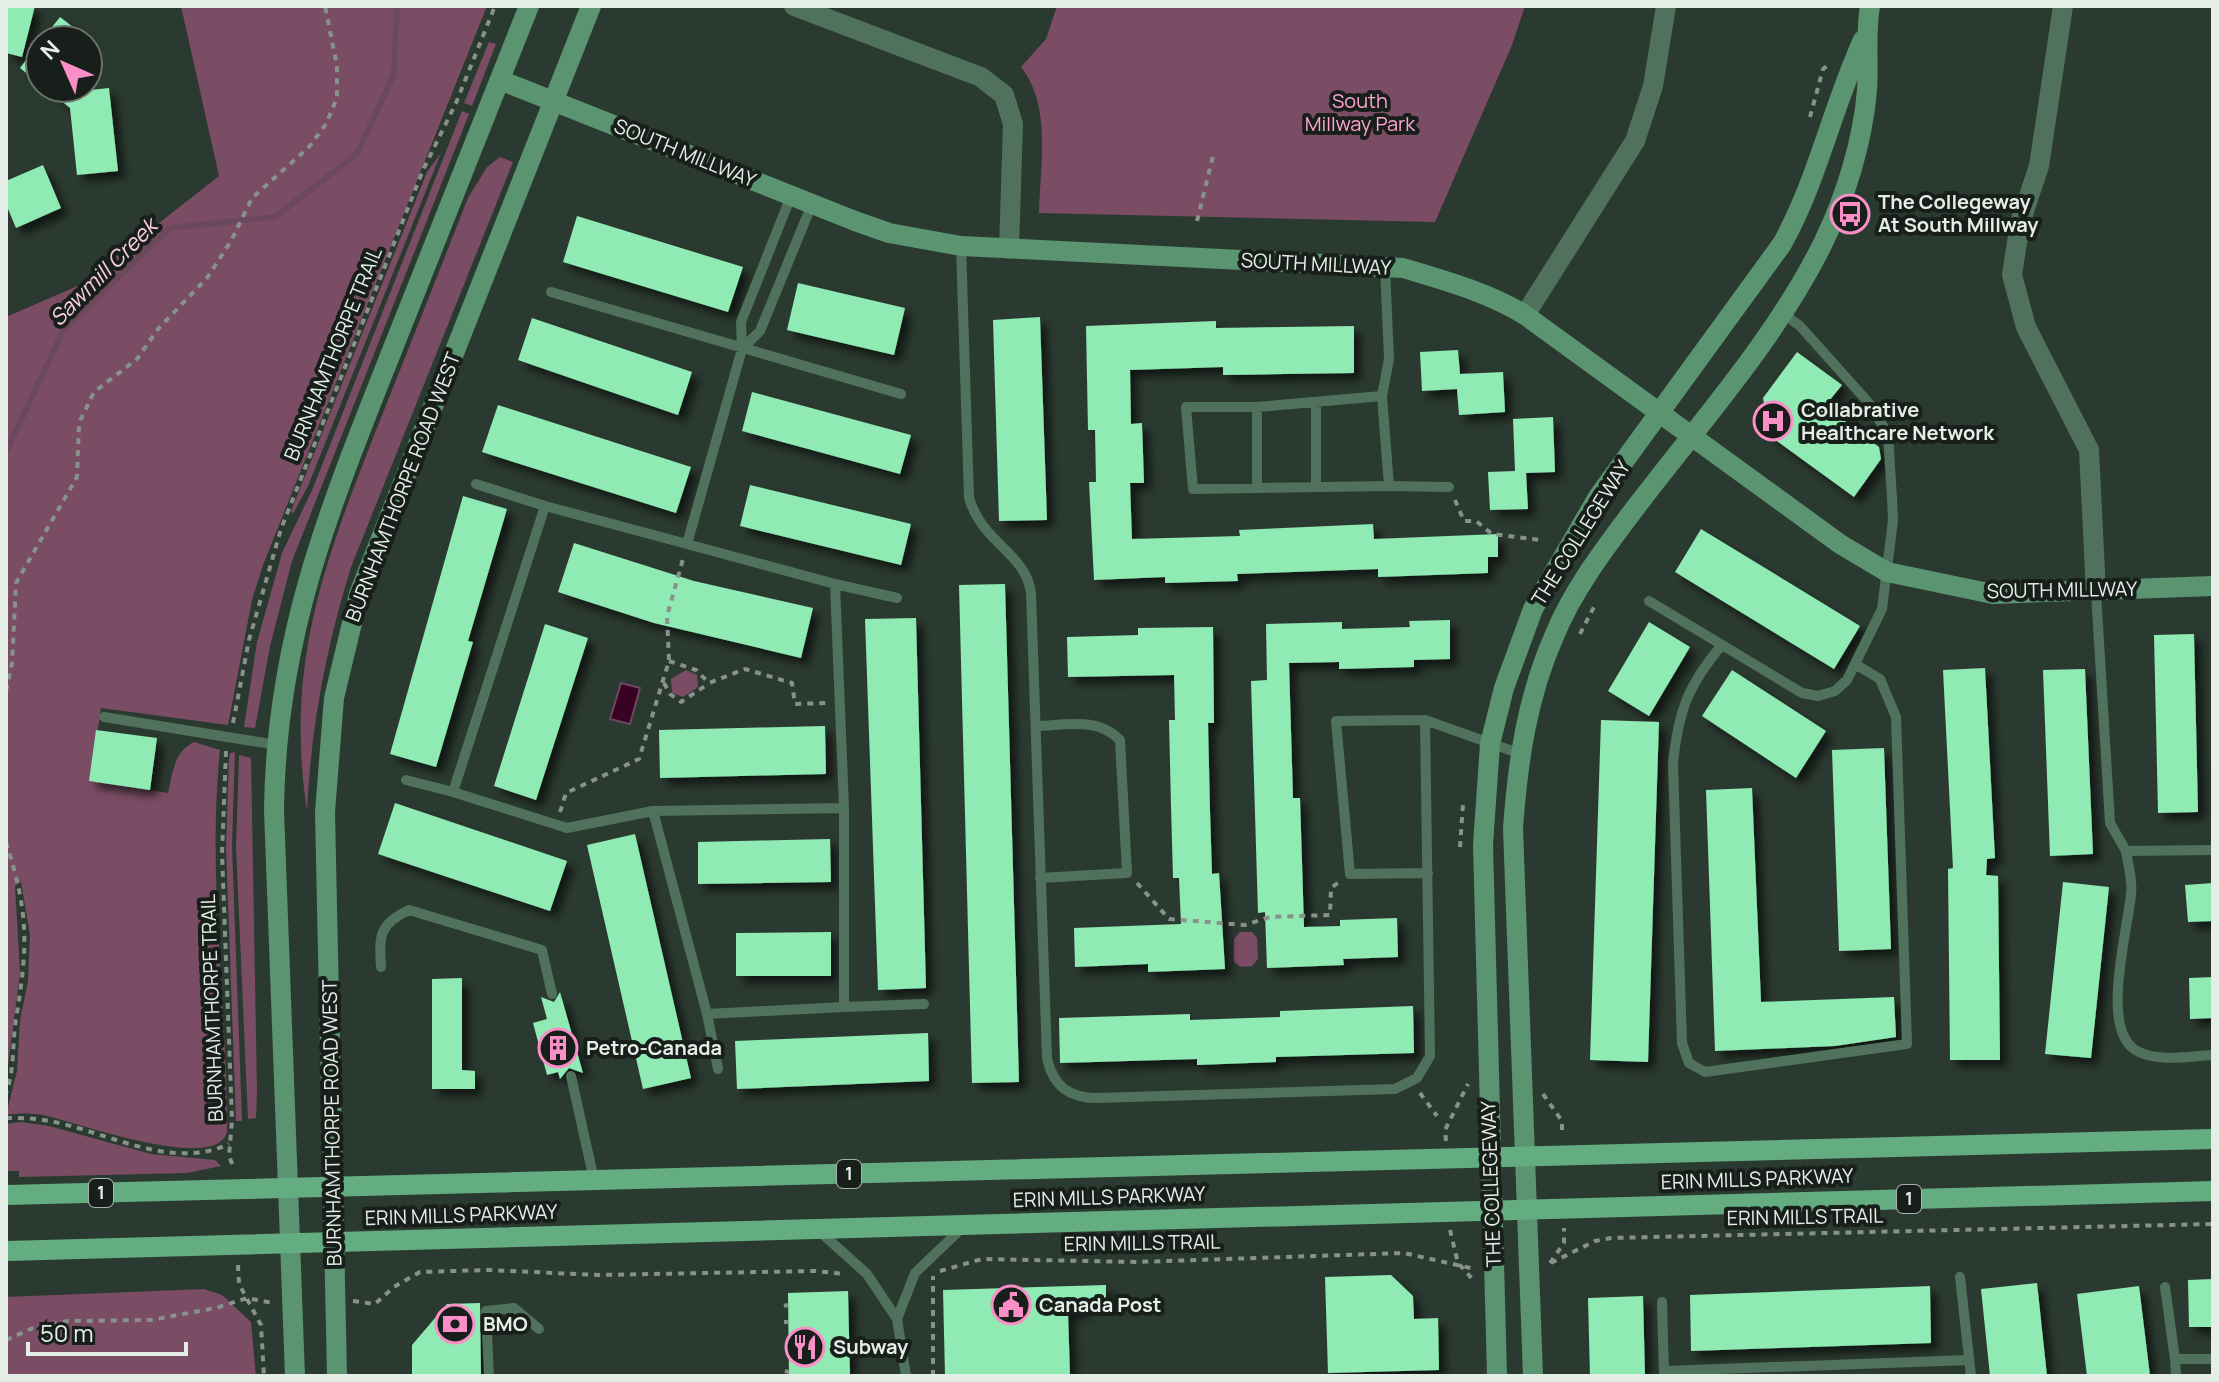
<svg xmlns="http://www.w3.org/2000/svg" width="2219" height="1382" viewBox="0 0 2219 1382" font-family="Manrope,sans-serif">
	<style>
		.green { fill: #7b4d65 }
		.water { fill: #390124; stroke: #6c485e; stroke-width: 2 }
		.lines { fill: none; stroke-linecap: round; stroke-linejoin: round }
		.stream { stroke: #6c485e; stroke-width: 6 }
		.building { fill: #8feab3; filter: url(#shadow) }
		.path { stroke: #86928a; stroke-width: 4; stroke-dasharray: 6 6; stroke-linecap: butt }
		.lane { stroke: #50725c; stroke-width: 10 }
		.street { stroke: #50725c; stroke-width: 20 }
		.secondary { stroke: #5b9471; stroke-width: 20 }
		.primary { stroke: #63ad81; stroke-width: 20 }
		.labels { text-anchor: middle; stroke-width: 8; stroke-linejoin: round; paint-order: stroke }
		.shield { fill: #181f1b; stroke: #a7b0aa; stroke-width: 2 }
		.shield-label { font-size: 18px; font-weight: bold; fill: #e4eee7 }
		.park-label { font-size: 20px; fill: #fca3d0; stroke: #181f1b }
		.street-label { font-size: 20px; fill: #e4eee7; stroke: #181f1b }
		.poi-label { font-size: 20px; font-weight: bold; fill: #e4eee7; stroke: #181f1b; text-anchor: start }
		.water-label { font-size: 22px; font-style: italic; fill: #fbcde3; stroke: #181f1b }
	</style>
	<defs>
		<filter id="shadow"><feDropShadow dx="7" dy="7" stdDeviation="4" flood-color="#0009"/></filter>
	</defs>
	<rect width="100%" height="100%" fill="#2b3a30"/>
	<path class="green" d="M181,6H487L263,565L252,600L228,725L101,708L90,781L168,793C173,772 173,753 194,742L220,750C207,876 227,1004 227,1131C219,1175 73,1121 43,1115C31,1113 18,1113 6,1115L17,1071L20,1020L28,981L30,935L21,882L15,886L20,973L6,1081V317L80,285L219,176Z
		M1057,6H1525L1512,45L1435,222L1039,213C1040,166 1052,106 1021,67L1046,39Z
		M489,42L496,44L472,106L464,103Z
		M462,111L469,114L292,561L270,646L255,728L244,727L257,642L282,553L313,488Z
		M441,153L308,486L293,514L291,511L427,172Z
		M500,157L513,162L351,567C326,648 311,726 307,811C284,660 327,555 381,418C410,345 439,272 468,198L487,167Z
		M686,670L697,675L698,687L683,697L672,693L671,679Z
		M235,752L232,846L242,1121H236L226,847L229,758L230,753Z
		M239,755L251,758L257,1092L256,1118L248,1119L236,847Z
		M1240,932H1252L1257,938L1258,959L1252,966L1241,967L1234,962V939Z
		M20,1122L49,1126L151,1154L215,1160L221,1166L187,1173L19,1177V1171H6V1124Z
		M204,1289L222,1295L251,1322L256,1376H6V1297Z"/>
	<path class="water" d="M621,683L640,688L630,724L610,719Z"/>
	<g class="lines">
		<path class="stream" d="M6,452L63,331L169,228L275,217L357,154L394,74L397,6"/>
	</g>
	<path class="building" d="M6,6H35L22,57L6,53Z
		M60,17L90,40H42Z
		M40,42V84L20,68Z
		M109,88L118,171L77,175L70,108L53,94Z
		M43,165L61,208L16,228L6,204V181Z
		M577,216L743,267L728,312L563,262Z
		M798,283L905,308L894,355L787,330Z
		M1040,317L1047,520L999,521L993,320Z
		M532,318L692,372L678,415L518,360Z
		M1216,321V328L1354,326V373L1223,375V367L1130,370L1131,424L1142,423L1144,483H1130L1132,539L1240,536L1239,530L1373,524L1374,539L1498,534V557H1488V573L1378,577V569L1237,574L1238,581L1165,583V577L1094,580L1089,482H1096L1095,430H1088L1086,326Z
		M1458,350L1460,374L1503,372L1505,412L1459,415L1457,389L1422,391L1420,352Z
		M1797,352L1842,385L1825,406L1879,447L1881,459L1854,497L1770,436L1763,398Z
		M752,392L911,435L900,474L742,431Z
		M498,405L691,467L676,513L482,452Z
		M1553,417L1555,472L1526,473L1528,509L1490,510L1488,472L1515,471L1513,419Z
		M750,485L911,524L901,565L740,526Z
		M463,496L507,509L468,641L473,642L436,767L390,754Z
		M1701,529L1860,626L1834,669L1675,572Z
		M574,543L694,581L813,608L801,658L654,623L558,592Z
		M1005,584L1019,1082L972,1083L959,585Z
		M916,618L926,988L878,990L865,619Z
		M1450,620V659L1414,660V667L1339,669V662L1289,663L1293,798H1300L1304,927L1340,926V920L1397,918L1398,957L1343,959L1344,965L1267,968L1265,912L1258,913L1251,681L1267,680L1266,624L1342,622V629L1410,627L1409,621Z
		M1649,622L1690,647L1649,716L1608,691Z
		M545,624L588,638L536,800L494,786Z
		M1213,627L1214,723H1208L1210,811L1212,874L1219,873L1225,969L1148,972V964L1075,967L1074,928L1181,924L1179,878H1173L1171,806L1169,720H1175L1174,675L1068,677L1067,637L1138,635V628Z
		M2194,634L2198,812L2158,813L2154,635Z
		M1985,668L1995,858L1987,859L1986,875L1998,876L2000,1060H1950L1948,869L1953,868L1943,670Z
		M2085,669L2093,854L2050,856L2043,670Z
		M1732,670L1826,731L1796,778L1702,716Z
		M1601,720L1659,722L1648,1062L1590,1060Z
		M825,726L826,774L660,778L659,730Z
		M96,730L157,738L150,790L89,781Z
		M1884,748L1891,949L1839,951L1832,750Z
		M1752,788L1761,1002L1894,997L1896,1037L1835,1046L1715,1051L1706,790Z
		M395,803L567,861L550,911L378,854Z
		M635,834L691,1078L643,1089L587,845Z
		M830,839L831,882L698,884V842Z
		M2063,882L2109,887L2091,1058L2045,1054Z
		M2213,883V921L2188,922L2185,885Z
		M831,932V976H736V933Z
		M2213,977V1018L2190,1019L2189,978Z
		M462,978V1070L475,1071V1089H432V979Z
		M560,992L583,1073L569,1068L560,1079L558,1072L547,1075L533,1023L547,1019L541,997L554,1002Z
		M1413,1006L1414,1053L1276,1057V1062L1197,1065V1059L1060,1063L1059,1018L1190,1014V1020L1280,1017V1011Z
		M928,1033L929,1081L737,1089L735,1041Z
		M1391,1275L1413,1296L1414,1319L1438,1318L1439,1370L1328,1373L1325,1277Z
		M2213,1279V1327H2189L2188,1280Z
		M2037,1283L2047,1376H1990L1981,1289Z
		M1106,1285V1303L1082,1304V1312H1068L1070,1376H945L943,1290Z
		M1930,1286L1931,1343L1691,1351L1690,1295Z
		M2139,1286L2150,1376H2087L2077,1294Z
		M848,1291L850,1376H789L788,1293Z
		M1643,1296L1645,1376H1590L1588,1298Z
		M480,1303L481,1376H412V1345L447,1304Z"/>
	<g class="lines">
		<path class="path" d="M1810,117L1823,69L1831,63
			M1197,221L1214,152
			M1455,500L1464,521H1476L1492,534L1541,540
			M1580,634L1596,603
			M669,661L696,670L709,683L745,669L792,683L795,704L826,703
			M664,683L670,694L681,702L708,684
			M6,691L12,663L16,583L77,477L79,423L94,392L137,359L158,329L207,278L231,241L252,198L309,147L326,124L337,98V66L325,6
			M233,723L249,640L281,529L423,170L456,103L495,6
			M226,751L222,853L232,1120L229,1156L234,1168
			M560,812L566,793L639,759L669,661L667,616L683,559
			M6,842C29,914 28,946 16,1019C12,1044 15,1069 6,1093
			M1460,847L1463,804
			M1137,883L1169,919L1245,925L1270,917L1330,915L1331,888L1339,882
			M1420,1093L1437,1116
			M1543,1094L1562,1121V1135
			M6,1118C18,1118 31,1118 43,1120C104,1129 169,1172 229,1144
			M1446,1141L1445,1130L1468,1084
			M1450,1230L1458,1263L1475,1282
			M1550,1263L1564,1243V1228
			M1551,1263L1595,1241L1611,1238L2213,1224
			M238,1265L239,1284L261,1325L264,1376
			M940,1271L982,1259L1137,1262L1404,1253L1475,1269
			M353,1301L375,1304L394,1287L420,1272L489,1270L598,1275L815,1271L844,1274
			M784,1306L788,1305
			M784,1322H788
			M6,1340L33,1328L68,1321L151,1320L216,1308L247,1298L273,1303
			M785,1346H789
			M785,1371L789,1372
			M933,1376V1276"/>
		<path class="lane" d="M961,246L969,498C982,543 1026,553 1031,593L1047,1058C1053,1086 1069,1098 1097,1098L1395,1089L1417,1078L1430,1056L1425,720L1518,753
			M551,292L901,394
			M742,349L760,331L812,204
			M1382,396L1257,407H1186L1193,489L1389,486L1382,396L1389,359L1385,267
			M1257,407V486
			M476,484L545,506
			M1389,486L1449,487
			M1316,487V402
			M687,544L835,584L844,808L653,811L567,828L453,792L545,506L687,544L742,349L741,322L791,196
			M835,584L897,598
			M2096,592L2110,823L2126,851L2213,850
			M1649,601L1802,693L1818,696L1835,691L1847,680L1882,609L1893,520L1892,498L1888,434L1868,402L1800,326L1781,312
			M1722,645C1688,685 1678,712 1673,764L1682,1043L1689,1063L1705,1072L1907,1044L1896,717L1880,679L1855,664
			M104,717L277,745
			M1425,720L1336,721L1350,874L1428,873
			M1037,726C1067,725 1098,717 1120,740L1127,873L1040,878
			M406,780L453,792
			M653,811L707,1014L844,1007V808
			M2126,851C2128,865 2133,881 2131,894C2128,931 2098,1034 2139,1052C2160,1062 2190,1056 2213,1055
			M381,967C379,936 379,924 409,910L542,950L552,994
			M844,1007L924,1004
			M707,1014L718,1069
			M571,1076L594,1180
			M818,1230L867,1274L897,1319L906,1376
			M1960,1277L1971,1376
			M2165,1287L2175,1359
			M1662,1302L1664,1374
			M897,1319L915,1273L962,1228
			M1664,1371L1969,1360
			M489,1376L486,1311L514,1308L539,1329
			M2176,1376L2175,1359H2213"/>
		<path class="street" d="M794,6L981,77L1004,95L1013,124L1009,249
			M2063,6L2039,166L2020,223L2012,275L2026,327L2089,450L2096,592
			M1525,315L1635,141L1653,86L1666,6"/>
		<path class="secondary" d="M500,80L855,221L889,233L961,246L1403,268C1446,281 1487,292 1525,315L1840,544L1887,572L1993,594L2213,586
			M295,1376L274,810C276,632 333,500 397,338C441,228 485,117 529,6
			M337,1376L325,812L334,698L359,594L591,6
			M1497,1376L1483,845L1490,744L1504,688L1533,609L1598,497L1782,244C1818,179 1832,108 1863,40
			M1533,1376L1513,828C1518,760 1527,697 1555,634C1574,588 1606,547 1636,507C1700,423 1778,336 1824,241C1846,196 1863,140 1867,90C1869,61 1865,35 1870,6"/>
		<path class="primary" d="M6,1195L2213,1139
			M6,1251L2213,1191"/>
	</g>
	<defs>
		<symbol id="bus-ring" viewBox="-11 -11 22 22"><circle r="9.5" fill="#181f1b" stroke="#fa8fc7" stroke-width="1.5"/><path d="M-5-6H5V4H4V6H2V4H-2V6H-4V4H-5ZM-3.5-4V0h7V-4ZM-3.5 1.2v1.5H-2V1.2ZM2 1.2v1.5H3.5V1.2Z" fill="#fa8fc7"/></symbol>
		<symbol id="hospital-ring" viewBox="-11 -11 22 22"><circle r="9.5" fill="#181f1b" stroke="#fa8fc7" stroke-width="1.5"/><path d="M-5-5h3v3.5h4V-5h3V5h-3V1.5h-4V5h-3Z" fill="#fa8fc7"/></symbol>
		<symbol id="building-ring" viewBox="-11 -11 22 22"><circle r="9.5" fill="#181f1b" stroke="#fa8fc7" stroke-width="1.5"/><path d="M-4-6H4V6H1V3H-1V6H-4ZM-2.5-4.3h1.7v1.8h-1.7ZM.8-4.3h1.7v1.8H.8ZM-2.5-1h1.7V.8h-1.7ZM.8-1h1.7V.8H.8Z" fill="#fa8fc7"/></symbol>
		<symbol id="civic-ring" viewBox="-11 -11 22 22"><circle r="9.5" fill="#181f1b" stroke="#fa8fc7" stroke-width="1.5"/><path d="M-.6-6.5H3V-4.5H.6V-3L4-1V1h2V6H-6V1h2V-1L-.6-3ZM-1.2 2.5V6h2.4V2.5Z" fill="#fa8fc7"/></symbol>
		<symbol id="bank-ring" viewBox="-11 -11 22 22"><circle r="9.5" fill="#181f1b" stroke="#fa8fc7" stroke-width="1.5"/><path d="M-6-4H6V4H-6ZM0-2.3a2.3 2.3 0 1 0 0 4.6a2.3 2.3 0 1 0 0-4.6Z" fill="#fa8fc7"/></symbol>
		<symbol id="restaurant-ring" viewBox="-11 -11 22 22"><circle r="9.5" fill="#181f1b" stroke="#fa8fc7" stroke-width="1.5"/><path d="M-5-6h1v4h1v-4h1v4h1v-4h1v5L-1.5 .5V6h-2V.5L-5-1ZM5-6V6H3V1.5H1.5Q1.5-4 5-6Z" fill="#fa8fc7"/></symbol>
	</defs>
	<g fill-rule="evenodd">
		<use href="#bus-ring" x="1828" y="192" width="44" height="44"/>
		<use href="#hospital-ring" x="1751" y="399" width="44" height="44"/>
		<use href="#building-ring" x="536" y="1026" width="44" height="44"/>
		<use href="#civic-ring" x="989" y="1283" width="44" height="44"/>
		<use href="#bank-ring" x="433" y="1302" width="44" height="44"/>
		<use href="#restaurant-ring" x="783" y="1325" width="44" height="44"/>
	</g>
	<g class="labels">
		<g class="shield">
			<rect x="837" y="1160" width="24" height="28" rx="6"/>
			<rect x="89" y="1179" width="24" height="28" rx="6"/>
			<rect x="1897" y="1185" width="24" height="28" rx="6"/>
		</g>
		<g class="shield-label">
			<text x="849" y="1180">1</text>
			<text x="101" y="1199">1</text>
			<text x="1909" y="1205">1</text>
		</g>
		<g class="park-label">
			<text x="1360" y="108">South<tspan x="1360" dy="23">Millway Park</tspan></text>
		</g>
		<g class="street-label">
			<text transform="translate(685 153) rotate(22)" y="7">SOUTH MILLWAY</text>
			<text transform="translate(1316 264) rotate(3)" y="7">SOUTH MILLWAY</text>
			<text transform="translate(333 354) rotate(-68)" y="7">BURNHAMTHORPE TRAIL</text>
			<text transform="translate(403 487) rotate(-69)" y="7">BURNHAMTHORPE ROAD WEST</text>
			<text transform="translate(1581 533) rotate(-58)" y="7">THE COLLEGEWAY</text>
			<text transform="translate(2062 590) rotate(-1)" y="7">SOUTH MILLWAY</text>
			<text transform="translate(212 1008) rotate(-92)" y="7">BURNHAMTHORPE TRAIL</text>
			<text transform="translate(332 1123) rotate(-91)" y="7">BURNHAMTHORPE ROAD WEST</text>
			<text transform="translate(1757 1179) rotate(-2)" y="7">ERIN MILLS PARKWAY</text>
			<text transform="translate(1491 1184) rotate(-92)" y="7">THE COLLEGEWAY</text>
			<text transform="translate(1109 1197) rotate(-2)" y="7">ERIN MILLS PARKWAY</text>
			<text transform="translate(461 1215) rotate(-2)" y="7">ERIN MILLS PARKWAY</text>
			<text transform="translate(1805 1217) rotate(-1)" y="7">ERIN MILLS TRAIL</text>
			<text transform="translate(1142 1243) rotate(-1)" y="7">ERIN MILLS TRAIL</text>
		</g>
		<g class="poi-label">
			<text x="1878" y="209">The Collegeway<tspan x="1878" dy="23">At South Millway</tspan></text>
			<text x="1801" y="417">Collabrative<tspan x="1801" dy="23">Healthcare Network</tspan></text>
			<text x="586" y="1055">Petro-Canada</text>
			<text x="1039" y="1312">Canada Post</text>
			<text x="483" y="1331">BMO</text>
			<text x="833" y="1354">Subway</text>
		</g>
		<g class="water-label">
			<text transform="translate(103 272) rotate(-45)" y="8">Sawmill Creek</text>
		</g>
	</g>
	<rect width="2219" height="1382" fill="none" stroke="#e4eee7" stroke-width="16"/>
	<g transform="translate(64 64) rotate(315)"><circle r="38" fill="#181f1b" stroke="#6a726d" stroke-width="2"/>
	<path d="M0-6L14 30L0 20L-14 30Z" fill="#fa8fc7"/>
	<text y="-12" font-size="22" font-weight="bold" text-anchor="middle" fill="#e4eee7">N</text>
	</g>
	<path d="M28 1342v12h158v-12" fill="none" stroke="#e4eee7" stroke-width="4"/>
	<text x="40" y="1342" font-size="24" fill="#e4eee7" stroke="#181f1b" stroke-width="6" paint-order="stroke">50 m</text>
</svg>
